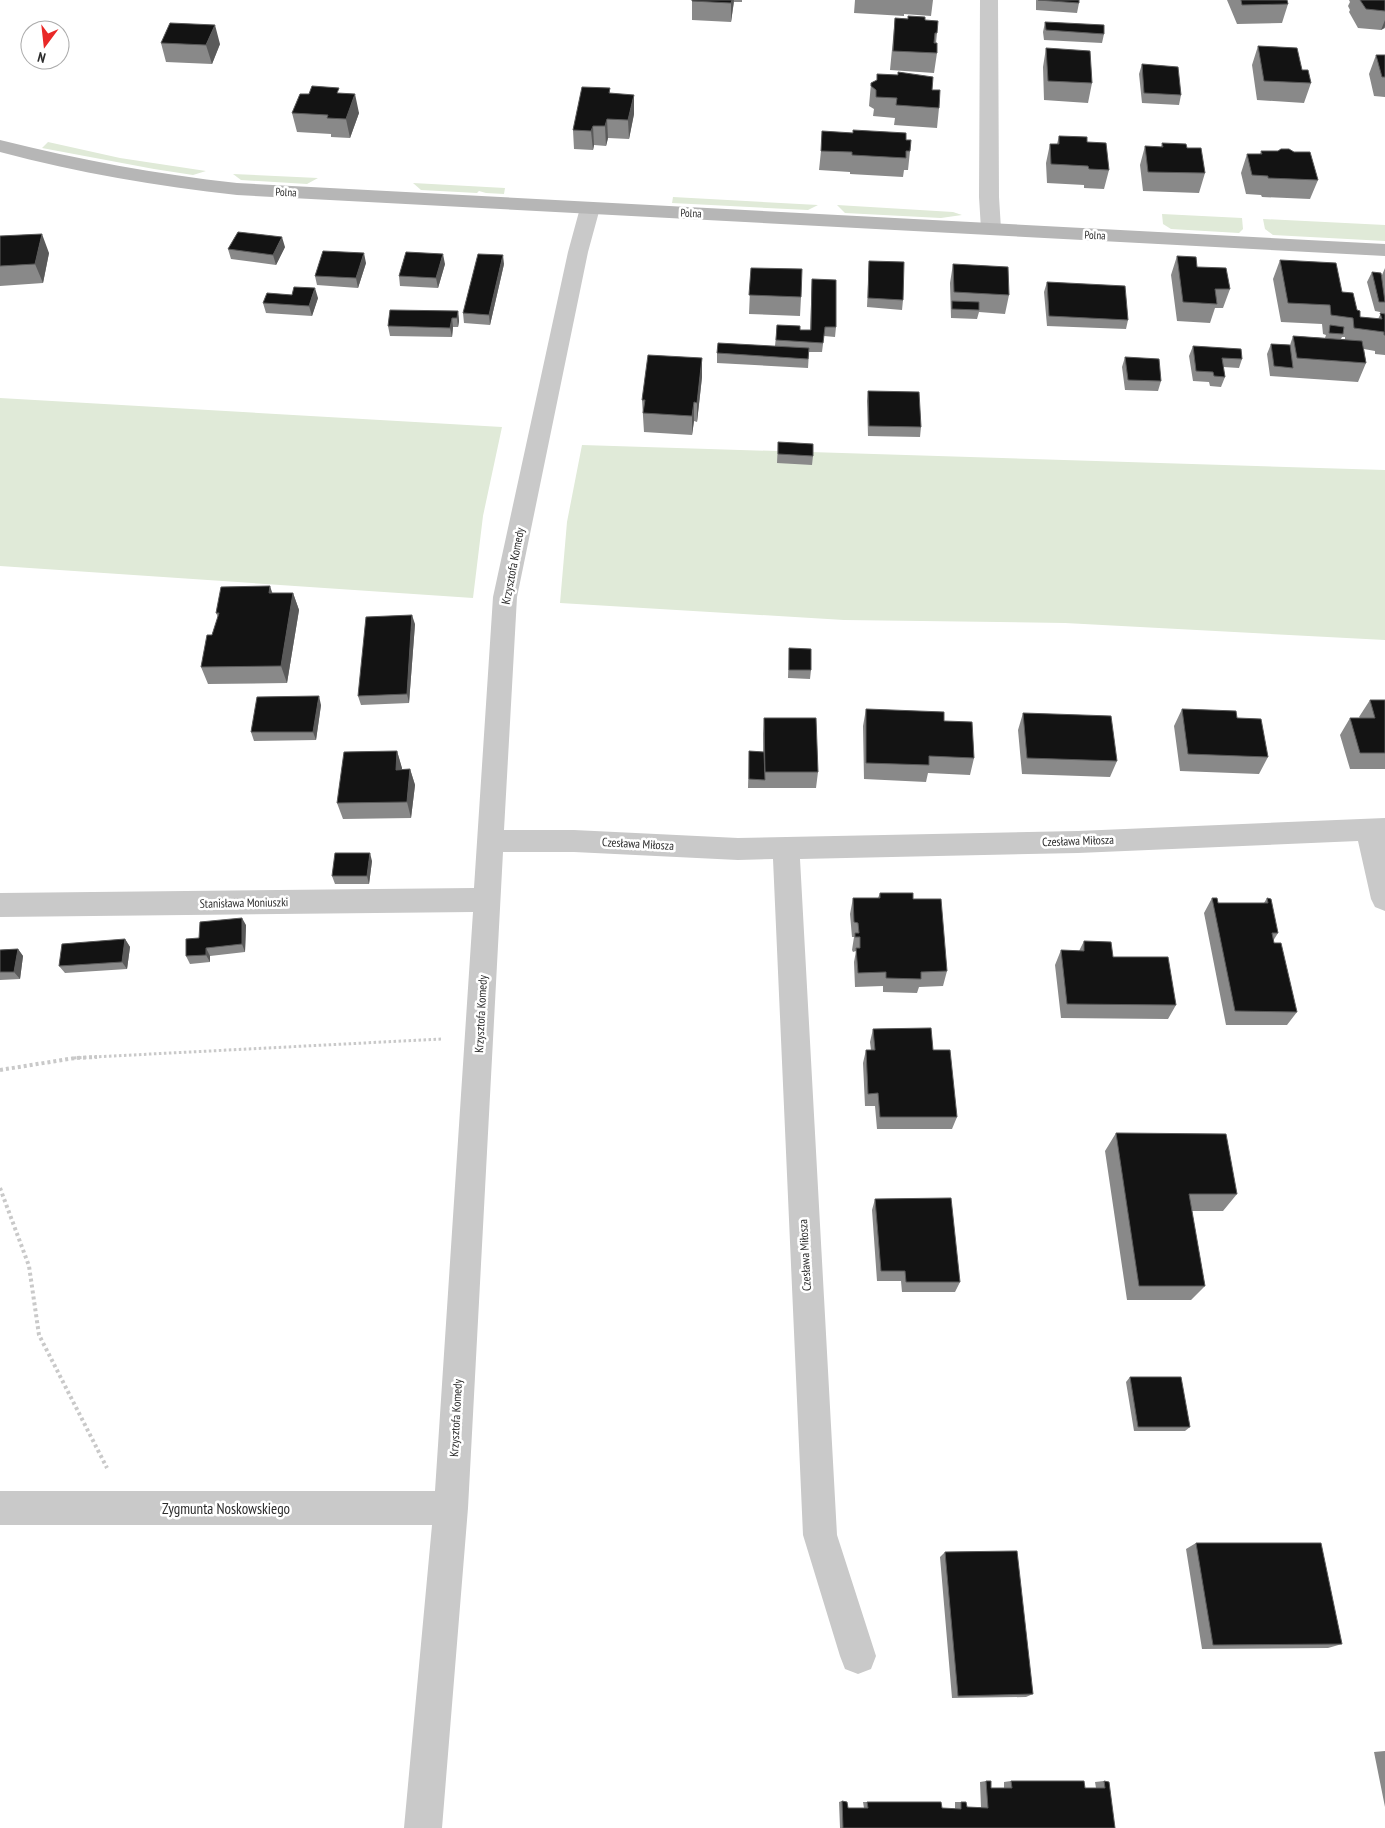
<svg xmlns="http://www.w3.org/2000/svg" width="1385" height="1828" viewBox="0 0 1385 1828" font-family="'PT Sans Narrow',sans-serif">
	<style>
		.green { fill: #e0ead8 }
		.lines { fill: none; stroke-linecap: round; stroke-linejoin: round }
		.path-far1 { stroke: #c9c9c9; stroke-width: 3; stroke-dasharray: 2.5 2.5; stroke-linecap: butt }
		.path { stroke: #c9c9c9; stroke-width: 4; stroke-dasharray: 3 3; stroke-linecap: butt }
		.street { fill: #c9c9c9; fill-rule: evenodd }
		.secondary { fill: #b6b6b6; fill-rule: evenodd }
		.wall { fill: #898989; fill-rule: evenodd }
		.shaded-wall { fill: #5a5a5a }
		.building { fill: #131313; stroke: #5a5a5a }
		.labels { text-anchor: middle; stroke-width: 5; stroke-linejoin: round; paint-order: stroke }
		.far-street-label { font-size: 11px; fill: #2c2c2c; stroke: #fff }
		.street-label { font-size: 12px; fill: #2c2c2c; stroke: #fff }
		.near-street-label { font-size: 15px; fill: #2c2c2c; stroke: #fff }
	</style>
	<rect width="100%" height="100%" fill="#fff"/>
	<path class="green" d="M48,142L120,158L206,171L193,175L154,169L42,148Z
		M233,174L318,178L307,184L241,180Z
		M413,183L505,188L504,194L486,193L479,191L477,193L421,190Z
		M673,197L818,205L808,210L672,203Z
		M837,205L953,212L962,215L941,218L845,213Z
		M1162,214L1242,218L1243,229L1239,233L1171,229L1163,224Z
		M1263,219L1385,225V241L1273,235L1265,229Z
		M0,398L502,427L483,516L473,598L0,566Z
		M582,445L1385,470V640L1065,623L844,620L560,603L567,522Z"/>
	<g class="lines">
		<path class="path-far1" d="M74,1058L441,1039"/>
		<path class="path" d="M0,1070L75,1058L97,1057
			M0,1188L29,1266L39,1335L107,1468"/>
		<path class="street" d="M980,0H998L999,197L1001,229L998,233L991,235L984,233L981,229L979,197Z
			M590,202L597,204L600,208L588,252L517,597L504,830H574L738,838L1078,831L1385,818V911L1375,907L1371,899L1358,841L1078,853L800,859L837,1535L876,1656L871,1669L858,1674L845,1669L840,1656L803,1535L773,859L738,860L574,852H503L468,1508L442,1828H404L432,1525H0V1491H435L473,912L0,917V893L474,888L493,597L568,252L580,208L583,204Z"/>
		<path class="secondary" d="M0,140C81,160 155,174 237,183L1385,244V256L237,195C157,186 78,173 0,152Z"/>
	</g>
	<path class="wall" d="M692,0H742V2H734L731,22L692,20Z
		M855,0H933L931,16L904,14V16L854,13Z
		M1036,0H1079V3L1077,13L1036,10Z
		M1227,0H1287L1288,4L1282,23L1237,24Z
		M1349,0H1385V28L1381,30L1358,28L1349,12L1350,10L1348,6L1350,2Z
		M895,18L925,20L937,33L936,43L937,53L934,73L890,70Z
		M1045,22L1104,34L1102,43L1044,40L1043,32Z
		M161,43L220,44L212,64L166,62Z
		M1258,46L1302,70L1311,83L1304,103L1257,100L1252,65Z
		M1046,48L1092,83L1088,103L1044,100L1043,67Z
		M1376,55H1385V97L1374,96L1369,74Z
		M1142,64L1181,95L1179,105L1142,103L1139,74Z
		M871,83L932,90L939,108L937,128L894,125L895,118L873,116L874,109L869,106Z
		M610,88V93L634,114L629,139L608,138L606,146L594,145L593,150L574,149L573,130Z
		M340,93L359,113L350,138L331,137V134L297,132L292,113L309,94Z
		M853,133L906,140L910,151L908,170H904L903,177L850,174V172L819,170L821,151Z
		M1059,136L1087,142L1109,170L1104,189L1084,188V185L1047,183L1046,163L1050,144H1057Z
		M1162,143L1187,148L1205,173L1199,193L1143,191L1140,165L1145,146L1161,147Z
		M1261,151L1318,180L1310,199L1262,197L1261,195L1246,194L1241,173L1247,154H1260Z
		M0,236L49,253L43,283L0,286Z
		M285,247L276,265L231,259L228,249Z
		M1177,256L1197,267L1230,289L1223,308H1215L1210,323L1177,321L1171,275Z
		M1280,260L1342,292L1357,310L1360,317L1378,319L1381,313L1380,312L1375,311L1367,282L1372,272L1382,275L1385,268V355L1375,354V351L1364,349L1366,363L1358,382L1270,376L1267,354L1271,344L1290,345L1293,336L1325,338L1326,335L1323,334L1322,324L1281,322L1273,279ZM1342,337H1345V339H1341Z
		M869,261L903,300L902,310L867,307Z
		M366,263L358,288L317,285L315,276Z
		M445,264L438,288L400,286L399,276Z
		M504,264L490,325L464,323L463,313Z
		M953,264L1009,295L1005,314L979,312L977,319L951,318L950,283Z
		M751,268L801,297L800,316L749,314Z
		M812,279L836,327L835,337L824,336L822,352H809L808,368L717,363V353L775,346L777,325L800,330H810Z
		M1047,282L1128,320L1126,329L1047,326L1044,292Z
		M318,298L312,316L266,313L263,303Z
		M458,311L459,321L458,327H453L452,337L390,336L388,326Z
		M1193,346L1242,359L1239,368L1223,367L1225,377L1221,387L1210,386L1209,382L1193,381L1189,356Z
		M1125,357L1161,381L1158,391L1125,390L1122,367Z
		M702,358V377L697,422L694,421L692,435L644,432L642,400Z
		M868,391L921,427L920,437L868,436L867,401Z
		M778,442L813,456L812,465L777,463Z
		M273,593H293L299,610L287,683L208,684L201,667L218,617L216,613Z
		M415,624L409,703L361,705L358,696Z
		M789,648L811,670L810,679L788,678Z
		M1370,700H1385V769H1350L1340,735L1350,718H1360L1359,717Z
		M321,705L316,740L254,741L251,732Z
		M866,709L944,721L974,758L970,775L928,773L926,782L864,779L863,726Z
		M1182,709L1237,718L1268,757L1259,774L1180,771L1174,726Z
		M1023,713L1117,761L1110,777L1022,774L1018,730Z
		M764,718L818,772L816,788H748L749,751L763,752V734Z
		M397,751L402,769H410L415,785L411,818L343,819L337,803Z
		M372,861L369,884H335L332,876Z
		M880,893L913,899L947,971L943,986L919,987L917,993L883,992V986L855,987L854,962L856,951L853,952L852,950L854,937H852L850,914L853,898H878Z
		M1212,898L1218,903H1264L1267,898L1278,933L1273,941L1297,1012L1287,1025H1226L1204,913Z
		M246,925L245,952L210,956V962L190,964L186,956L199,938Z
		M125,939L130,947L127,969L65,973L59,966Z
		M1084,941L1113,957L1176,1005L1168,1019L1061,1018L1055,965L1061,950L1079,951Z
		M18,949L23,956L20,979L0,980V950Z
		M873,1029L933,1050L957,1117L952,1129H877L875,1106H865L863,1063L866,1050H871L870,1042Z
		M1116,1133L1237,1194L1223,1211H1192L1205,1286L1191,1300H1127L1105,1151Z
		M875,1199L960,1282L955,1292H902L901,1281H877L872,1210Z
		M1130,1377L1190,1427L1185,1431H1134L1126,1382Z
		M1196,1543L1342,1644L1328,1648L1202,1649L1186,1549Z
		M945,1552L1033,1694L1026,1697L952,1698L940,1557Z
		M1385,1751V1807L1374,1752Z
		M986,1781L991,1788H1004V1782L1011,1781L1085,1788H1096L1095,1782L1104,1781L1115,1828H840L839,1802L842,1801L848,1808H864L863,1802H867L955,1809V1802H961L967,1807H981L980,1782Z"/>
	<path class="shaded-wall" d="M732,0H734L731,22V3Z
		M1385,20V26L1384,28L1381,30Z
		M215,25L220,44L212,64L206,45Z
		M355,94L359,113L350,138L346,119Z
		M634,95V114L629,139L628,120Z
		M607,119L608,138L606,146L605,126Z
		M593,126L594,145L593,150L591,131Z
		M42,234L49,253L43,283L35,264Z
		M282,237L285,247L276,265L273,255Z
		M364,253L366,263L358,288L356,278Z
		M443,254L445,264L438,288L436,278Z
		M503,255L504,264L490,325L489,315Z
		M315,288L318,298L312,316L309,306Z
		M458,311L459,321L458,327L457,318Z
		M452,318L453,327L452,337L450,328Z
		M702,358V377L697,422V403Z
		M694,402V421L692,435V416Z
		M270,586L276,604L269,593Z
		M293,593L299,610L287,683L281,666Z
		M412,615L415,624L409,703L407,694Z
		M319,696L321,705L316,740L313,732Z
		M397,751L402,768L400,786L396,770Z
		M410,769L415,785L411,818L407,802Z
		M370,853L372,861L369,884L367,876Z
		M242,918L246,925L245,952L242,944Z
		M125,939L130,947L127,969L122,962Z
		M206,948L210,956V962L206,955Z
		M18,949L23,956L20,979L14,972Z"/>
	<path class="building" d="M692,0H732L731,3L692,1Z
		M1038,0H1079V3Z
		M1241,0H1287L1288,4L1242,5Z
		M1360,0H1385V11L1366,9Z
		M908,16L925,17V20L938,21L937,33H935L934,43H937V53L893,51L895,18L908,19Z
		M1045,22L1104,25V34L1046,30Z
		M170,23L215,25L206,45L161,43Z
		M1258,46L1297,48L1302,70H1308L1311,83L1264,81Z
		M1046,48L1090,51L1092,83L1048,81Z
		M1376,55H1385V77H1382Z
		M1142,64L1178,67L1181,95L1144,93Z
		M898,72L933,77L932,90H940L939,108L896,105L897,98L876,97V90L871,86V83L877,80V74L898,75Z
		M312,86L339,88L337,93L355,94L346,119L327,118L328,115L292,113L300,94H309Z
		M582,87L610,88L609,93L634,95L628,120L607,119L605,126H593L591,131L573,130Z
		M853,130L906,133V140H911L910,151H906V158L852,155V152L821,151L822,131L853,133Z
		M1059,136L1087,137V142L1106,143L1109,170L1089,169L1088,166L1051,164L1050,144H1059Z
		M1162,143L1186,144L1187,148H1201L1205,173L1148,172L1145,146L1163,147Z
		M1281,149H1289L1294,152H1310L1318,180L1268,178V176L1252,175L1247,154H1262L1261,151H1278Z
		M238,232L282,237L273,255L228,249Z
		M42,234L35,264L0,266V236Z
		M323,251L364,253L356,278L315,276Z
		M406,252L443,254L436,278L399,276Z
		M478,254L503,255L489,315L463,313Z
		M1177,256L1196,257L1197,267L1226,268L1230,289H1215L1217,304L1183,302Z
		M1280,260L1336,263L1342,292L1353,293L1357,310L1360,311V317L1382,319L1380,313L1385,314V335H1384V332L1354,328L1353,318L1331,315L1330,305L1288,303Z
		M869,261L904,262L903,300L868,298Z
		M953,264L1008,267L1009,295L954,292Z
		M751,268L802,269L801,297L749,295Z
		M1372,272L1381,273L1385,302H1379Z
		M812,279L836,280V327H825L823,343L776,340L777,325L800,326V330H811Z
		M1047,282L1125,286L1128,320L1049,316Z
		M294,287L315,288L309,306L263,303L267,293L292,295Z
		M952,301L979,302V310L952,309Z
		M390,310L458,311L457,318H452L450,328L388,326Z
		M1330,325L1344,327L1343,334L1329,333Z
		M1293,336L1362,341L1366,363L1297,358Z
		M718,343L809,348L808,359L717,353Z
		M1271,344L1290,345L1293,368L1274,366Z
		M1193,346L1241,349L1242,359L1222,358L1225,377L1214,376L1213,372L1196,371Z
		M648,355L702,358L697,403L694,402L692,416L643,413L645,400H642Z
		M1125,357L1159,359L1161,381L1128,380Z
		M868,391L919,392L921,427L869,426Z
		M778,442L813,444V456L778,454Z
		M270,586L269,593H293L281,666L201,667L207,635H212L219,613H216L221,587Z
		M412,615L407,694L358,696L366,617Z
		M789,648L811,649V670H789Z
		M319,696L313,732H251L257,697Z
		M1370,700H1385V753H1360L1350,718H1375Z
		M866,709L944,712V721L972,722L974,758L929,756V765L866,763Z
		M1182,709L1236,711L1237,718L1261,719L1268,757L1188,754Z
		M1023,713L1111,716L1117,761L1027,758Z
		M764,718H816L818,772H765Z
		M397,751L396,770L410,769L407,802L337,803L344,752Z
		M749,751L764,752L765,780L749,779Z
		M335,853H370L367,876H332Z
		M880,893H913V899H941L947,971L921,972V979L886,978V972L858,973L856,948H860V937H855V933H859L858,923L854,922L853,898H880Z
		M1212,898H1217L1218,903H1268L1267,898L1271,899L1278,933H1272L1274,943H1281L1297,1012L1235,1011Z
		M242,918V944L206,948V955L186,956V939L199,938L200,922Z
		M125,939L122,962L59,966L62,944Z
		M1084,941L1111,942L1113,957H1168L1176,1005L1067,1004L1061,950L1084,951Z
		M18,949L14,972H0V950Z
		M931,1028L933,1050H950L957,1117H880L878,1093L868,1094L866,1050H875L873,1029Z
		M1116,1133L1226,1134L1237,1194H1189L1205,1286H1139Z
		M951,1198L960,1282H906L905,1271H881L875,1199Z
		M1130,1377H1181L1190,1427H1138Z
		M1196,1543H1321L1342,1644L1213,1645Z
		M1017,1551L1033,1694L958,1696L945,1552Z
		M986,1781H991V1788H1012L1011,1781H1084L1085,1788H1105L1104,1781L1109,1782L1115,1828H843L842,1801L847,1802L848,1808H868L867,1802H941L942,1808L961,1809V1802H966L967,1807L988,1808Z"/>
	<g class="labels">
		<g class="far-street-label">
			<text transform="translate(286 192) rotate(3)" y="4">Polna</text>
			<text transform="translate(691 213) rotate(3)" y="4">Polna</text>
			<text transform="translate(1095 235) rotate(3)" y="4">Polna</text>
		</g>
		<g class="street-label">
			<text transform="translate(513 566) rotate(-79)" y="4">Krzysztofa Komedy</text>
			<text transform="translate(1078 841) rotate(-2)" y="4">Czesława Miłosza</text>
			<text transform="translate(638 844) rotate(3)" y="4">Czesława Miłosza</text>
			<text transform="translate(244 903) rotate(-1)" y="4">Stanisława Moniuszki</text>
			<text transform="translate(481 1014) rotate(-87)" y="4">Krzysztofa Komedy</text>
			<text transform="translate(805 1255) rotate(-93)" y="4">Czesława Miłosza</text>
			<text transform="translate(456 1418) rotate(-87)" y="4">Krzysztofa Komedy</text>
		</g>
		<g class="near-street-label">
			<text x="226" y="1514">Zygmunta Noskowskiego</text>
		</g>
	</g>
	<g transform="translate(45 45) rotate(195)"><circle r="24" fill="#ffffff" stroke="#ababab"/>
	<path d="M0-4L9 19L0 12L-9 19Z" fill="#e92827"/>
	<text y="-8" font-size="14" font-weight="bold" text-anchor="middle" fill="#2c2c2c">N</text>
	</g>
</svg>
